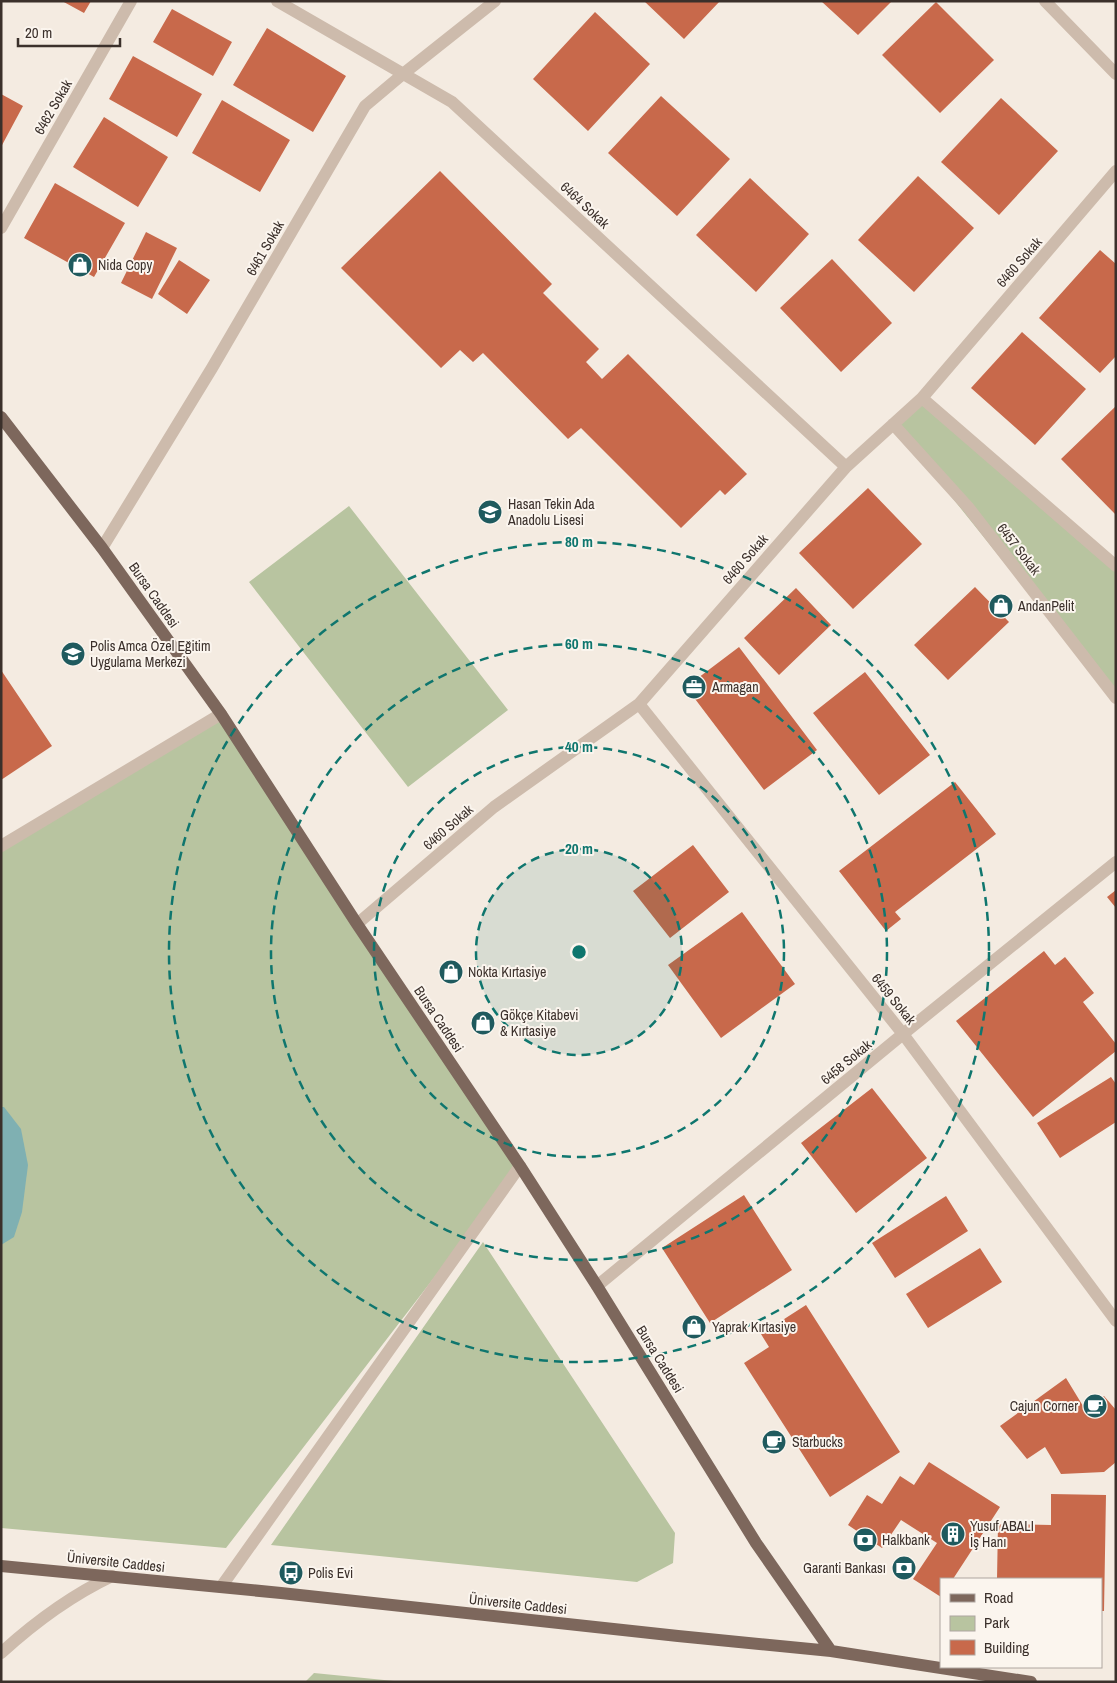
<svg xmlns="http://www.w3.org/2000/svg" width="1117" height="1683" viewBox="0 0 1117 1683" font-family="'Archivo Narrow',sans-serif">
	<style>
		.green { fill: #b8c4a0 }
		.water { fill: #7fb0b2 }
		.building { fill: #c8694b }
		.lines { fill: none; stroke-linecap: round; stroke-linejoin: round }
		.minor { stroke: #cdbbac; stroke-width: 12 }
		.major { stroke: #7d675c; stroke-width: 12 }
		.ring { fill: none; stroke: #0f766e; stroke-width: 2.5; stroke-dasharray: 9 6 }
		.labels { text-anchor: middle; stroke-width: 4; stroke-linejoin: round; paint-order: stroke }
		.street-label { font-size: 14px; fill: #3b302b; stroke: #fbf5ee }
		.poi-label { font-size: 14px; fill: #3b302b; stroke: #fbf5ee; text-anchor: start }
		.centre { fill: #0f766e; stroke: #fbf5ee; stroke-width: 2.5 }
		.ring-label { font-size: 15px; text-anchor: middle; font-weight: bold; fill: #0f766e; stroke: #fbf5ee; stroke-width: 4; stroke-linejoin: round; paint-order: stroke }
	</style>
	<rect width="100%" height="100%" fill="#f4ebe1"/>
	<path class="green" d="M922,398L1116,568V702L893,424Z
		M349,506L508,710L408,787L249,582Z
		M221,714L520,1166L226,1548L1,1528V842Z
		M483,1242L675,1533L673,1563L637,1582L271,1545Z
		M314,1673L404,1682H305Z"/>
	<path class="water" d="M1,1107H4L21,1129L28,1165L22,1212L14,1237L1,1245Z"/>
	<path class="building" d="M62,1H91L84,13Z
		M644,1H720L684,39Z
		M821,1H892L858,35Z
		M936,2L994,60L940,113L882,55Z
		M172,9L232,42L213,76L153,42Z
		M595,12L650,64L588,131L533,79Z
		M267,28L346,76L313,132L233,85Z
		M133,56L202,94L177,137L109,99Z
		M1,94L23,106L1,147Z
		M661,96L730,159L677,216L608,153Z
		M1001,98L1058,151L999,215L941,162Z
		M222,100L290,140L260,192L192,153Z
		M104,117L168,157L138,207L73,167Z
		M440,171L552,284L543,293L599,349L586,362L602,379L628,354L747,474L725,495L720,490L681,528L581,428L568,439L483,353L473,362L460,350L441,368L341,268Z
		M918,176L974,228L914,292L858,240Z
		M750,178L809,234L756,292L696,235Z
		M55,183L125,223L94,277L24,238Z
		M146,232L177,248L152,299L121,283Z
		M1100,250L1116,264V356L1100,373L1039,318Z
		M832,259L892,323L841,372L780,308Z
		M179,260L210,280L187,314L158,294Z
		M1022,332L1086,389L1035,445L971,388Z
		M1116,406V515L1061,459Z
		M868,488L922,544L853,609L799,553Z
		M975,587L1009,622L948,680L914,645Z
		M796,588L831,625L779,675L744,638Z
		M739,647L817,750L764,790L686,687Z
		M1,670L52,746L1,780Z
		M865,672L930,755L879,795L813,713Z
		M955,782L996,834L895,912L901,919L886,931L839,871Z
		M693,845L729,892L670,938L633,891Z
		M1116,890V908L1107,897Z
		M742,912L795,984L721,1038L668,965Z
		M1044,951L1055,965L1065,957L1094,993L1083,1002L1116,1044V1051L1033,1117L956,1021Z
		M1111,1077L1116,1084V1122L1060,1158L1037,1123Z
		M872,1088L927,1158L856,1213L801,1143Z
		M744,1195L792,1270L710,1323L662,1248Z
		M946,1196L968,1231L895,1278L872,1243Z
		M980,1248L1002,1282L928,1328L906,1294Z
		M806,1305L900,1452L830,1497L744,1363L769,1347L761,1334Z
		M1066,1378L1083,1406L1104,1396L1116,1410V1462L1104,1472L1061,1474L1045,1447L1027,1459L1000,1426Z
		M929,1462L1000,1507L953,1579H941V1597L913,1579L937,1543L901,1520L882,1548L848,1525L867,1495L882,1504L900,1476L914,1485Z
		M1051,1494L1106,1495L1104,1611H1101V1579H997L998,1524L1051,1525Z"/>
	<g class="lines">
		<path class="minor" d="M277,1L452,102L846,467
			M1045,1L1116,74
			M1,228L131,1
			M922,398L1116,566
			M893,424L968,507L1116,698
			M102,548L212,368L365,106L403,74L495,1
			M639,704L903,1034L1116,1321
			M1,846L221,714
			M357,924L494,807L639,704L846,467L922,398L1116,171
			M597,1286L903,1034L1116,862
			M221,1587L520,1166
			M1,1653C35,1622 70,1596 112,1576"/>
		<path class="major" d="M1,417L102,548L221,714L357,924L520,1166L597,1286L756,1543L831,1651
			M1,1566L281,1593L678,1636L831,1651L1031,1682"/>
	</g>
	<circle cx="579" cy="952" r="103" fill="#0f766e" fill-opacity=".12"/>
	<g class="ring">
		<circle cx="579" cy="952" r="103"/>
		<circle cx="579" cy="952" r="205"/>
		<circle cx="579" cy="952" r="308"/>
		<circle cx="579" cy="952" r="410"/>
	</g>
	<defs>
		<symbol id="shop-disc" viewBox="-11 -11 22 22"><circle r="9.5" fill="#1f5a5e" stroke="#fbf5ee"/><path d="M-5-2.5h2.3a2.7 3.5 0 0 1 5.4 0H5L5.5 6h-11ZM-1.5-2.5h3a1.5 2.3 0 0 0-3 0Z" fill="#fff"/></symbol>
		<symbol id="school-disc" viewBox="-11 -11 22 22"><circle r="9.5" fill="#1f5a5e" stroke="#fbf5ee"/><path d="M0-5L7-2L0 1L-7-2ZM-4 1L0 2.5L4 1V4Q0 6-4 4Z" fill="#fff"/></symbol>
		<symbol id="office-disc" viewBox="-11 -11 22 22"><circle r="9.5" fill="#1f5a5e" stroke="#fbf5ee"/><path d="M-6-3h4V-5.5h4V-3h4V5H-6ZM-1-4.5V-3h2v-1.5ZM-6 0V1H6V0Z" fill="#fff"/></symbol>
		<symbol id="cafe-disc" viewBox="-11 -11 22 22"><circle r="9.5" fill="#1f5a5e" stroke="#fbf5ee"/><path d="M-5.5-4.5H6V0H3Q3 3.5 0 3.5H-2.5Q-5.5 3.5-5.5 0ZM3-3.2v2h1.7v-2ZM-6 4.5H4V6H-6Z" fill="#fff"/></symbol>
		<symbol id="building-disc" viewBox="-11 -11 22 22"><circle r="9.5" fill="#1f5a5e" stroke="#fbf5ee"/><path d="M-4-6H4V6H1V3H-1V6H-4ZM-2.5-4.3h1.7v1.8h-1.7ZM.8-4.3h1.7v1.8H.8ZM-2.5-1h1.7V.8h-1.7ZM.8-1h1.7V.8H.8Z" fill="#fff"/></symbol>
		<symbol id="bank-disc" viewBox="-11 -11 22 22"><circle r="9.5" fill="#1f5a5e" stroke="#fbf5ee"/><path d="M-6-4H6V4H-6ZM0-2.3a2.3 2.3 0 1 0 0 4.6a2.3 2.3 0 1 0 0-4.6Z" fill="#fff"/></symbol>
		<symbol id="bus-disc" viewBox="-11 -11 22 22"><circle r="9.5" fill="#1f5a5e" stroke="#fbf5ee"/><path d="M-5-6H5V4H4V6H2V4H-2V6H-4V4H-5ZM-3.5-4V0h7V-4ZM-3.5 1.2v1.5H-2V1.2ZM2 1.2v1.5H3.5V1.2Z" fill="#fff"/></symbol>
	</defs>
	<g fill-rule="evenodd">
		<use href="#shop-disc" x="66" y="251" width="28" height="28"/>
		<use href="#school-disc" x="476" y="498" width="28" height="28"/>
		<use href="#shop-disc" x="987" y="592" width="28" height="28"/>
		<use href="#school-disc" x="59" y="640" width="28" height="28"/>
		<use href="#office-disc" x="680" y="673" width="28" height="28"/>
		<use href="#shop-disc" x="437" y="958" width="28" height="28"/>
		<use href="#shop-disc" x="469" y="1009" width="28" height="28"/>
		<use href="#shop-disc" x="680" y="1313" width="28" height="28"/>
		<use href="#cafe-disc" x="1081" y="1392" width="28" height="28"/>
		<use href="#cafe-disc" x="760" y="1428" width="28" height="28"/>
		<use href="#building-disc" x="939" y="1520" width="28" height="28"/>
		<use href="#bank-disc" x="851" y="1526" width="28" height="28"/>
		<use href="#bank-disc" x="890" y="1554" width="28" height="28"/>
		<use href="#bus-disc" x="277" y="1559" width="28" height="28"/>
	</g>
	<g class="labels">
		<g class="street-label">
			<text transform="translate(53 107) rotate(-60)" y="5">6462 Sokak</text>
			<text transform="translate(585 205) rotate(43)" y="5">6464 Sokak</text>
			<text transform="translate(265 248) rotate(-60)" y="5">6461 Sokak</text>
			<text transform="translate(1019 262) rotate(-49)" y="5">6460 Sokak</text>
			<text transform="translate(1019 549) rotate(52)" y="5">6457 Sokak</text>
			<text transform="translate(745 559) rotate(-49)" y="5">6460 Sokak</text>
			<text transform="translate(154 595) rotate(55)" y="5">Bursa Caddesi</text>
			<text transform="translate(448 827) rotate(-41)" y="5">6460 Sokak</text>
			<text transform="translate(894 999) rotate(51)" y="5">6459 Sokak</text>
			<text transform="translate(439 1019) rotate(56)" y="5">Bursa Caddesi</text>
			<text transform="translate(846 1062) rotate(-40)" y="5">6458 Sokak</text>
			<text transform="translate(660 1359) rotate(58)" y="5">Bursa Caddesi</text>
			<text transform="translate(116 1562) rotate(6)" y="5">Üniversite Caddesi</text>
			<text transform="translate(518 1604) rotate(6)" y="5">Üniversite Caddesi</text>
		</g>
		<g class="poi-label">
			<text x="98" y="270">Nida Copy</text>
			<text x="508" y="509">Hasan Tekin Ada<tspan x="508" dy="16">Anadolu Lisesi</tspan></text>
			<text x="1018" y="611">AndanPelit</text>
			<text x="90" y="651">Polis Amca Özel Eğitim<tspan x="90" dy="16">Uygulama Merkezi</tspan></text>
			<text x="712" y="692">Armagan</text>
			<text x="468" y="977">Nokta Kırtasiye</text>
			<text x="500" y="1020">Gökçe Kitabevi<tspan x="500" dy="16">&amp; Kırtasiye</tspan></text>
			<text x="712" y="1332">Yaprak Kırtasiye</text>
			<text x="1078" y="1411" text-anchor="end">Cajun Corner</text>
			<text x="792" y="1447">Starbucks</text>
			<text x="970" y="1531">Yusuf ABALI<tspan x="970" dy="16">İş Hanı</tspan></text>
			<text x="882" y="1545">Halkbank</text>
			<text x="886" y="1573" text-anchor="end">Garanti Bankası</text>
			<text x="308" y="1578">Polis Evi</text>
		</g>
	</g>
	<circle cx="579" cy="952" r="8" class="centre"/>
	<g class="ring-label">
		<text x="579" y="547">80 m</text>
		<text x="579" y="649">60 m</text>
		<text x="579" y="752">40 m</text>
		<text x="579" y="854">20 m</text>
	</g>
	<rect width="1117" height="1683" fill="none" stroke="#3b302b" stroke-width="5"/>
	<rect x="940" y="1578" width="162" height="90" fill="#fbf5ee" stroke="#aea6a0"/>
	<rect x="950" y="1594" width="25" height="8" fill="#7d675c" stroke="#aea6a0"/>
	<text x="984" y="1603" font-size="15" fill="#3b302b">Road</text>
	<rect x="950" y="1616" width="25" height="15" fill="#b8c4a0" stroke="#aea6a0"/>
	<text x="984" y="1628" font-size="15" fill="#3b302b">Park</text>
	<rect x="950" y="1640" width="25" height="15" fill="#c8694b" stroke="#aea6a0"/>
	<text x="984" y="1653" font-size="15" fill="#3b302b">Building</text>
	<path d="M18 38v8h102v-8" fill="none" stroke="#3b302b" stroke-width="2.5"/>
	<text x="25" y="38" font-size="15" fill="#3b302b" stroke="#fbf5ee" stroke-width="4" paint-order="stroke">20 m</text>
</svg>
